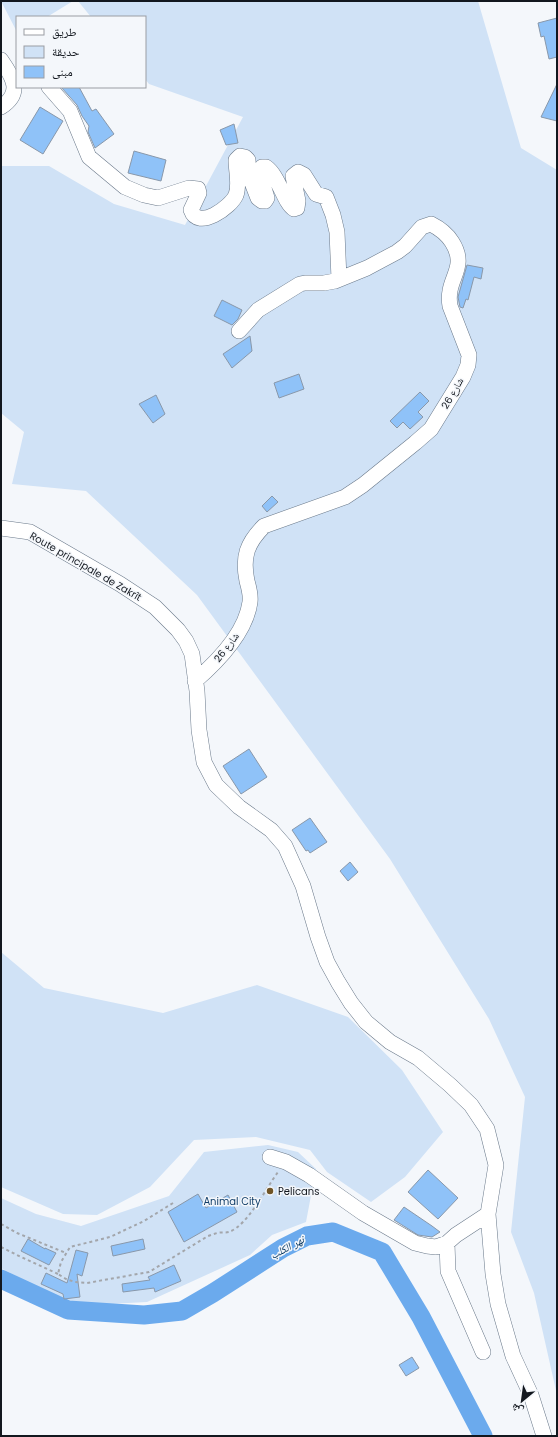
<svg xmlns="http://www.w3.org/2000/svg" width="558" height="1437" viewBox="0 0 558 1437" font-family="Poppins,'Noto Naskh Arabic',sans-serif">
	<style>
		.green { fill: #d0e2f6 }
		.lines { fill: none; stroke-linecap: round; stroke-linejoin: round }
		.river { stroke: #6baaed; stroke-width: 19 }
		.building { fill: #8fc2f8; stroke: #8998aa }
		.minor-casing { stroke: #6a798a; stroke-width: 16 }
		.path { stroke: #a3a6ab; stroke-width: 2; stroke-dasharray: 3 3; stroke-linecap: butt }
		.minor { stroke: #fff; stroke-width: 15 }
		.poi-dot { fill: #6f5426; stroke: #f4f7fb; stroke-width: 1.5 }
		.labels { text-anchor: middle; stroke-width: 3; stroke-linejoin: round; paint-order: stroke }
		.street-label { font-size: 10px; fill: #12171e; stroke: #f4f7fb }
		.poi-label { font-size: 10px; fill: #12171e; stroke: #f4f7fb; text-anchor: start }
		.park-label { font-size: 10px; fill: #103d68; stroke: #f4f7fb }
		.water-label { font-size: 11px; font-style: italic; fill: #03335d; stroke: #f4f7fb }
	</style>
	<rect width="100%" height="100%" fill="#f4f7fb"/>
	<path class="green" d="M1,1H73L47,17H17V32Z
		M78,1H478L521,148L557,170V1395L534,1293L511,1232L525,1097L489,1019L390,859L197,595L86,491L12,484L24,432L1,413V166H49L114,204L185,225L243,117L149,84L145,79V17H91Z
		M1,952L44,988L163,1013L257,985L348,1017L402,1070L443,1132L405,1177L371,1202L327,1172L310,1150L256,1137L194,1140L150,1187L97,1215L63,1214L1,1187Z
		M268,1145L298,1152L316,1169L306,1222L272,1235L250,1255L147,1302L70,1306L1,1268V1198L36,1214L81,1226L169,1196L204,1152Z"/>
	<g class="lines">
		<path class="river" d="M1,1279L68,1310L144,1315L182,1311L213,1293L283,1248L307,1236L333,1232L382,1252L421,1317L483,1436"/>
	</g>
	<path class="building" d="M557,18V57L549,59L544,36L541,37L538,23Z
		M557,84V121L541,117Z
		M61,87H79L92,111L96,109L114,134L95,148L88,132L89,126L82,116L77,105Z
		M40,107L63,121L43,154L20,140Z
		M234,124L238,143L226,145L220,130Z
		M134,151L166,160L161,181L128,173Z
		M467,265L483,268L481,279L474,277L468,300L466,299L463,308L460,307L458,297Z
		M222,300L242,310L238,319L232,325L214,316Z
		M250,336L252,351L232,368L223,354Z
		M299,374L304,389L279,398L274,383Z
		M420,392L429,401L418,412L423,417L410,429L403,422L397,428L390,421Z
		M156,395L165,414L153,423L139,404Z
		M272,496L278,502L267,512L262,506Z
		M249,749L267,777L241,794L223,766Z
		M310,818L327,842L310,853L308,850L306,851L292,830Z
		M350,862L358,872L348,881L340,871Z
		M428,1170L458,1198L438,1219L408,1192Z
		M198,1194L206,1208L228,1195L237,1212L184,1242L168,1212Z
		M404,1207L432,1226L440,1232L432,1237L418,1235L394,1220Z
		M28,1239L45,1249V1248L56,1253L49,1265L21,1251Z
		M143,1239L145,1249L113,1256L111,1246Z
		M76,1250L88,1253L82,1276L77,1274L80,1297L64,1299L63,1294L41,1284L46,1273L67,1283Z
		M174,1265L181,1281L155,1292L154,1288L123,1292L122,1284L150,1280L148,1277Z
		M412,1357L419,1368L406,1376L399,1365Z"/>
	<g class="lines">
		<defs>
			<path id="minor" d="M1,60C13,77 23,93 1,107
				M49,87L70,111L89,157L125,187L144,195L158,198L189,188L198,189L199,193L191,210C198,231 231,207 236,195C240,184 236,171 236,160L240,156L245,157L248,160L249,175L258,198L262,201H265L267,198L259,172L262,167H266C279,176 284,203 294,209L297,208L298,201L293,176L298,172L304,175L316,194L326,197L333,215L337,232L339,279
				M1,528L30,532L120,584L155,607L178,630L186,641L192,654L197,691L199,730L204,762L216,785L239,807L271,830L285,846L303,886L318,937L327,962L338,982L351,1003L366,1022L390,1042L418,1058L450,1085L471,1105L487,1129L496,1165L488,1214L493,1274L498,1304L513,1356L531,1395L544,1436
				M195,681C217,662 246,632 250,602C251,595 249,588 247,581C242,557 247,543 264,526L345,497L363,485L415,443L431,429L463,377L468,365L469,355L450,306C445,278 469,269 452,242C447,234 439,228 431,224L422,227L405,246L397,252L367,268L335,281L324,283H305L300,284L258,310L239,331
				M270,1157L286,1162L309,1175L363,1213L415,1243L427,1246L436,1247L447,1243L456,1235L488,1214
				M447,1243L448,1271L483,1352"/>
		</defs>
		<use href="#minor" class="minor-casing"/>
		<path class="path" d="M173,1203L144,1221L110,1237L70,1247L61,1262L58,1274L66,1279L75,1282L87,1283L149,1272L208,1236C211,1235 214,1234 217,1233C221,1232 225,1233 229,1232C248,1225 266,1188 278,1172
			M1,1224L17,1233L66,1253
			M1,1247L21,1257L58,1274"/>
		<use href="#minor" class="minor"/>
	</g>
	<circle class="poi-dot" cx="270" cy="1191" r="4"/>
	<g class="labels">
		<g class="street-label">
			<text transform="translate(452 393) rotate(-60)" y="4">شارع 26</text>
			<text transform="translate(86 566) rotate(30)" y="4">Route principale de Zakrît</text>
			<text transform="translate(226 647) rotate(-53)" y="4">شارع 26</text>
		</g>
		<g class="poi-label">
			<text x="278" y="1195">Pelicans</text>
		</g>
		<g class="park-label">
			<text x="232" y="1205">Animal City</text>
		</g>
		<g class="water-label">
			<text transform="translate(287 1247) rotate(-28)" y="4">نهر الكلب</text>
		</g>
	</g>
	<rect width="558" height="1437" fill="none" stroke="#12171e" stroke-width="4"/>
	<rect x="16" y="16" width="130" height="72" fill="#f4f7fb" stroke="#9a9da3"/>
	<rect x="24" y="29" width="20" height="6" fill="#ffffff" stroke="#9a9da3"/>
	<text x="52" y="36" font-size="12" fill="#12171e">طريق</text>
	<rect x="24" y="46" width="20" height="12" fill="#d0e2f6" stroke="#9a9da3"/>
	<text x="52" y="56" font-size="12" fill="#12171e">حديقة</text>
	<rect x="24" y="66" width="20" height="12" fill="#8fc2f8" stroke="#9a9da3"/>
	<text x="52" y="76" font-size="12" fill="#12171e">مبنى</text>
	<g transform="translate(522 1401) rotate(209)" stroke="#f4f7fb" stroke-width="3" paint-order="stroke">
	<path d="M0-3L7 15L0 10L-7 15Z" fill="#12171e"/>
	<text y="-6" font-size="11" font-weight="bold" text-anchor="middle" fill="#12171e">ش</text>
	</g>
</svg>
